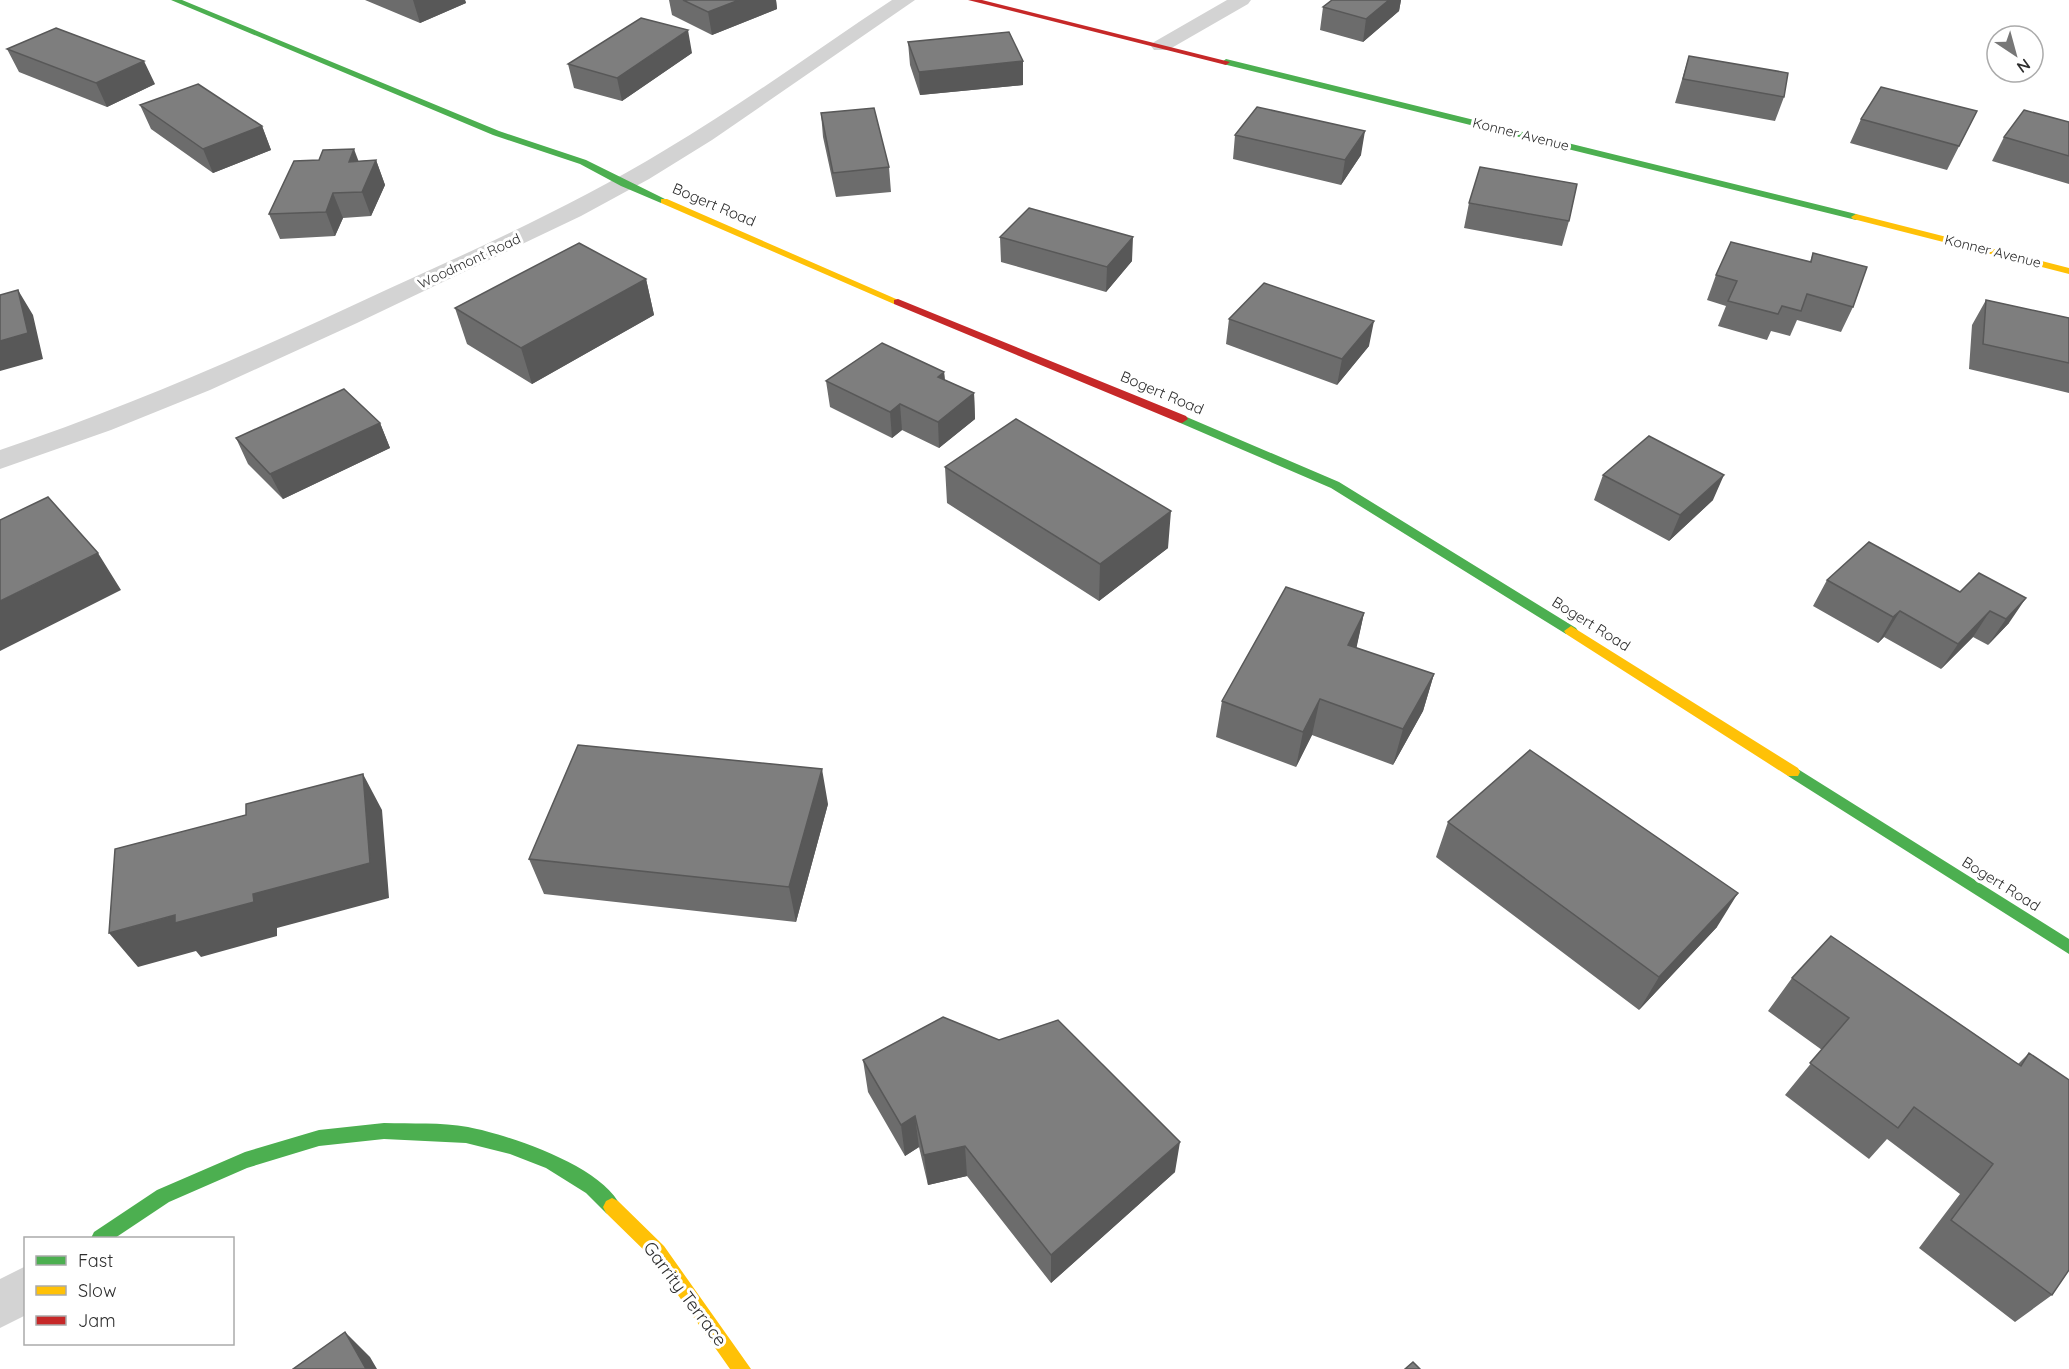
<svg xmlns="http://www.w3.org/2000/svg" width="2069" height="1369" viewBox="0 0 2069 1369" font-family="Quicksand,sans-serif">
	<style>
		.lines { fill: none; stroke-linecap: round; stroke-linejoin: round }
		.street { fill: #d3d3d3; fill-rule: evenodd }
		.fast { fill: #4caf50; fill-rule: evenodd }
		.slow { fill: #ffc107; fill-rule: evenodd }
		.jam { fill: #c62828; fill-rule: evenodd }
		.wall { fill: #6c6c6c }
		.shaded-wall { fill: #585858 }
		.building { fill: #7e7e7e; stroke: #585858; stroke-width: 1.5 }
		.labels { text-anchor: middle; stroke-width: 6; stroke-linejoin: round; paint-order: stroke }
		.far-street-label { font-size: 14px; fill: #2e2e2e; stroke: #fff }
		.street-label { font-size: 15px; fill: #2e2e2e; stroke: #fff }
		.near-street-label { font-size: 18px; fill: #2e2e2e; stroke: #fff }
	</style>
	<rect width="100%" height="100%" fill="#fff"/>
	<g class="lines">
		<path class="street" d="M892,0H915L712,140L649,179L581,216L357,323L210,390L111,430L0,469V450C132,406 260,349 386,290C481,247 576,204 665,150C743,104 816,50 892,0Z
			M1227,0H1251L1248,4L1168,50H1154L1151,46L1154,42Z
			M26,1266V1315L0,1328V1279Z"/>
		<path class="fast" d="M171,0H182L499,131L586,160L669,201L661,203L621,186L580,164L493,135Z
			M1226,59L1856,214L1861,217L1856,220L1223,64L1222,62Z
			M1182,415L1339,482L1576,628L1578,631L1576,634H1566L1331,488L1178,422L1176,419Z
			M1793,766L2069,939V954L1788,776L1786,772L1788,768Z
			M384,1123C411,1124 441,1122 468,1127C509,1135 603,1166 621,1207L618,1213L612,1216L606,1213L586,1193L546,1168L510,1154L466,1143L384,1139L319,1146L247,1168L169,1202L115,1238H91L94,1232L157,1190L245,1152L319,1130Z"/>
		<path class="slow" d="M661,199H667L903,302L902,304H894L661,203Z
			M1856,214L2069,268V274L1853,219L1851,217Z
			M1571,626L1798,768L1800,772L1798,776H1788L1566,634L1564,631Z
			M612,1198L618,1201L664,1246L751,1369H730L652,1258L606,1213L603,1207L606,1201Z"/>
		<path class="jam" d="M968,0H982L1230,62L1226,65Z
			M898,299L1186,416L1188,419L1182,423L1178,422L894,304V300Z"/>
	</g>
	<path class="wall" d="M365,0H465L466,3L420,23Z
		M669,0H776L777,9L712,35L672,15Z
		M1332,0H1401L1399,11L1363,42L1320,30L1323,7Z
		M908,42L1023,61V85L920,95L910,65Z
		M7,49L155,84L107,107L19,72Z
		M692,53L622,101L574,88L568,64Z
		M1689,56L1784,97L1775,121L1675,103Z
		M140,105L262,126L271,150L213,173L151,129Z
		M1977,111L1947,170L1850,143L1861,119Z
		M821,113L889,167L891,192L836,197L823,137Z
		M2069,122V184L1992,161L2004,137Z
		M1235,135L1361,155L1341,185L1233,159Z
		M319,160L359,161L376,160L385,185L371,216L343,218L335,236L280,239L269,214Z
		M1469,203L1569,221L1562,246L1464,228Z
		M1000,237L1132,261L1106,292L1001,262Z
		M1813,253L1853,307L1841,332L1797,320L1790,336L1771,331L1767,340L1718,326L1726,306L1707,300L1716,275L1810,262Z
		M646,279L654,315L532,384L467,344L455,308Z
		M1986,300L2069,318V393L1969,369L1972,325Z
		M1229,319L1369,346L1337,385L1226,344Z
		M944,372L945,380L974,393L975,419L939,448L902,430L892,438L830,407L826,381Z
		M380,423L390,448L283,499L248,464L236,438Z
		M945,467L1168,548L1099,601L947,503Z
		M1603,475L1713,500L1669,541L1594,500Z
		M1979,573L2009,623L1988,645L1973,637L1941,669L1884,637L1878,643L1813,606L1827,580L1960,592Z
		M1364,613L1356,648L1434,674L1423,711L1393,765L1312,735L1296,767L1216,737L1222,701Z
		M828,804L796,922L544,894L529,859Z
		M1448,822L1717,927L1639,1010L1436,857Z
		M1792,978L2018,1064L2029,1053L2052,1295L2015,1322L1919,1248L1960,1194L1887,1139L1869,1159L1785,1095L1822,1050L1768,1011Z
		M863,1060L1175,1172L1051,1283L967,1176L928,1185L919,1147L905,1156L868,1092Z"/>
	<path class="shaded-wall" d="M413,0H465L466,3L420,23Z
		M739,0H776L777,9L712,35L708,12Z
		M1389,0H1401L1399,11L1363,42L1366,19Z
		M688,30L692,53L622,101L617,78Z
		M144,61L155,84L107,107L96,83Z
		M1023,61V85L920,95L919,72Z
		M262,126L271,150L213,173L203,149Z
		M1365,131L1361,155L1341,185L1345,160Z
		M354,149L363,173L349,162Z
		M376,160L385,185L371,216L362,192Z
		M333,193L343,218L335,236L326,212Z
		M1133,237L1132,261L1106,292L1107,267Z
		M646,279L654,315L532,384L521,348Z
		M18,290L33,315L43,359L0,371V341Z
		M1374,321L1369,346L1337,385L1342,359Z
		M944,372L946,397L938,377Z
		M974,393L975,419L939,448L938,422Z
		M900,404L902,430L892,438L890,412Z
		M380,423L390,448L283,499L270,474Z
		M1724,475L1713,500L1669,541L1680,515Z
		M1171,511L1168,548L1099,601L1100,564Z
		M98,553L121,590L0,651V601Z
		M2026,598L2009,623L1988,645L2006,619Z
		M1900,611L1884,637L1878,643L1893,617Z
		M1990,611L1973,637L1941,669L1958,644Z
		M1364,613L1356,650L1348,645Z
		M1434,674L1423,711L1393,765L1403,729Z
		M1320,699L1312,735L1296,767L1303,732Z
		M822,769L828,804L796,922L789,887Z
		M363,774L382,810L389,898L277,928V936L201,957L196,951L138,967L109,933L253,894Z
		M1738,893L1717,927L1639,1010L1659,977Z
		M915,1116L919,1147L905,1156L901,1125Z
		M1180,1142L1175,1172L1051,1283V1255Z
		M965,1146L967,1176L928,1185L924,1155Z
		M345,1332L370,1357L377,1369H366Z"/>
	<path class="building" d="M683,0H739L708,12Z
		M1332,0H1389L1366,19L1323,7Z
		M641,18L688,30L617,78L568,64Z
		M56,28L144,61L96,83L7,49Z
		M1009,32L1023,61L919,72L908,42Z
		M1689,56L1788,73L1784,97L1683,79Z
		M198,84L262,126L203,149L140,105Z
		M1881,87L1977,111L1959,146L1861,119Z
		M1257,107L1365,131L1345,160L1235,135Z
		M874,108L889,167L833,173L821,113Z
		M2024,110L2069,122V156L2004,137Z
		M354,149L349,162L376,160L362,192L333,193L326,212L269,214L294,161L319,160L323,150Z
		M1480,167L1577,184L1569,221L1469,203Z
		M1029,208L1133,237L1107,267L1000,237Z
		M1731,242L1811,262L1813,253L1867,267L1853,307L1807,294L1801,311L1782,306L1778,314L1728,301L1737,281L1716,275Z
		M579,243L646,279L521,348L455,308Z
		M1264,283L1374,321L1342,359L1229,319Z
		M18,290L28,333L0,341V295Z
		M1986,300L2069,318V363L1983,344Z
		M882,343L944,372L938,377L974,393L938,422L900,404L890,412L826,381Z
		M344,389L380,423L270,474L236,438Z
		M1016,419L1171,511L1100,564L945,467Z
		M1649,436L1724,475L1680,515L1603,475Z
		M48,497L98,553L0,601V520Z
		M1869,542L1960,592L1979,573L2026,598L2006,619L1990,611L1958,644L1900,611L1893,617L1827,580Z
		M1286,587L1364,613L1348,645L1434,674L1403,729L1320,699L1303,732L1222,701Z
		M578,745L822,769L789,887L529,859Z
		M1530,750L1738,893L1659,977L1448,822Z
		M363,774L370,863L253,894L254,902L175,923V915L109,933L115,849L246,815V804Z
		M1831,936L2021,1066L2029,1053L2069,1080V1270L2052,1295L1951,1220L1993,1164L1914,1107L1898,1128L1810,1063L1849,1018L1792,978Z
		M943,1017L999,1040L1058,1020L1180,1142L1051,1255L965,1146L924,1155L915,1116L901,1125L863,1060Z
		M345,1332L366,1369H293Z
		M1413,1362L1420,1369H1405Z"/>
	<g class="labels">
		<g class="far-street-label">
			<text transform="translate(1521 134) rotate(14)" y="5">Konner Avenue</text>
			<text transform="translate(1993 251) rotate(14)" y="5">Konner Avenue</text>
			<text transform="translate(469 261) rotate(-25)" y="5">Woodmont Road</text>
		</g>
		<g class="street-label">
			<text transform="translate(714 205) rotate(23)" y="5">Bogert Road</text>
			<text transform="translate(1162 393) rotate(23)" y="5">Bogert Road</text>
			<text transform="translate(1591 624) rotate(32)" y="5">Bogert Road</text>
			<text transform="translate(2001 884) rotate(32)" y="5">Bogert Road</text>
		</g>
		<g class="near-street-label">
			<text transform="translate(685 1294) rotate(53)" y="6">Garrity Terrace</text>
		</g>
	</g>
	<rect x="24" y="1237" width="210" height="108" fill="#ffffff" stroke="#ababab" stroke-width="1.5"/>
	<rect x="36" y="1256" width="30" height="9" fill="#4caf50" stroke="#ababab" stroke-width="1.5"/>
	<text x="78" y="1267" font-size="18" fill="#2e2e2e">Fast</text>
	<rect x="36" y="1286" width="30" height="9" fill="#ffc107" stroke="#ababab" stroke-width="1.5"/>
	<text x="78" y="1297" font-size="18" fill="#2e2e2e">Slow</text>
	<rect x="36" y="1316" width="30" height="9" fill="#c62828" stroke="#ababab" stroke-width="1.5"/>
	<text x="78" y="1327" font-size="18" fill="#2e2e2e">Jam</text>
	<g transform="translate(2015 54) rotate(144)"><circle r="28" fill="#ffffff" stroke="#ababab" stroke-width="1.5"/>
	<path d="M0-4.5L10 22L0 15L-10 22Z" fill="#777777"/>
	<text y="-9" font-size="16" font-weight="bold" text-anchor="middle" fill="#2e2e2e">N</text>
	</g>
</svg>
